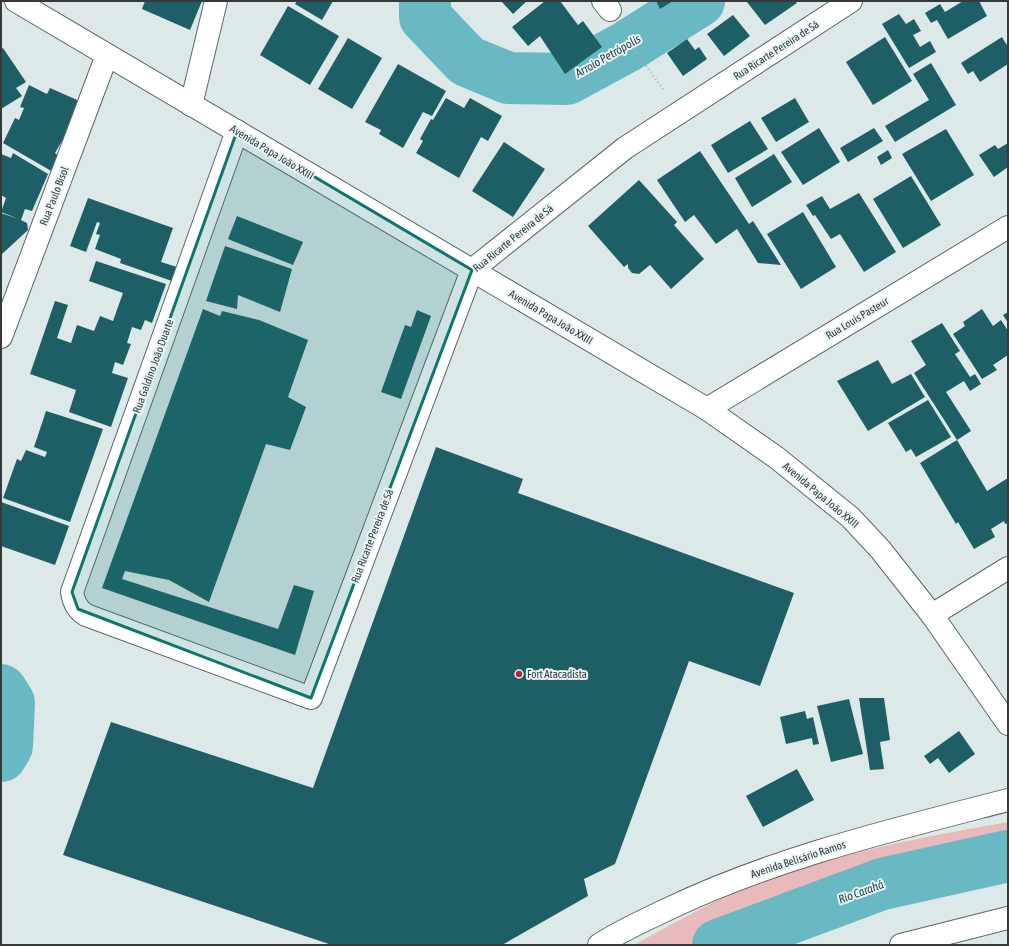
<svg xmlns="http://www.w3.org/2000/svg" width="1009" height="946" viewBox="0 0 1009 946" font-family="'Asap Condensed',sans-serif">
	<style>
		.green { fill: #e9babb }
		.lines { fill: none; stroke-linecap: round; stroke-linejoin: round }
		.river { stroke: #68b9c3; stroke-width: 52 }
		.building { fill: #1e5f66 }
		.minor-casing { stroke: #5d6768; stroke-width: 24 }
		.secondary-casing { stroke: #5d6768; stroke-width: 24 }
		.primary-casing { stroke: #5d6768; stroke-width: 24 }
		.path { stroke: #a8b1b2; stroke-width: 2.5; stroke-dasharray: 1 3; stroke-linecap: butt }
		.minor { stroke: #fff; stroke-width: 22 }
		.secondary { stroke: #fff; stroke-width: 22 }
		.primary { stroke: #fff; stroke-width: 22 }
		.marked { fill: #0f766e; fill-opacity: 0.2; stroke: #0f766e; stroke-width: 3; stroke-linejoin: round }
		.poi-dot { fill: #b62543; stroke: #eaf5f7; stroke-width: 1.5 }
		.labels { text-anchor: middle; stroke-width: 4; stroke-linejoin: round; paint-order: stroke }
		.street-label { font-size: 11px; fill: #353939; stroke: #eaf5f7 }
		.poi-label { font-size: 11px; fill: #353939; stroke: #eaf5f7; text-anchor: start }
		.water-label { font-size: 12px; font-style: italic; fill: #173e43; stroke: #eaf5f7 }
	</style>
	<rect width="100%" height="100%" fill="#dde8e9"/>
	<path class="green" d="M1008,822V881L955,891L896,906L839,925L789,945H634C669,926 703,906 739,891C825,855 917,838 1008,822Z"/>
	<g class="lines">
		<path class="river" d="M425,1V17L467,61L508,78L567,79L626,47L699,1
			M1,690L9,703L7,746L1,756
			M718,945L882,884L1008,856"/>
	</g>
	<path class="building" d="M145,1H202L190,30L142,9Z
		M297,1H333L322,20L295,4Z
		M501,1H527L513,14Z
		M545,1H560L578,25L583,21L602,47L565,74L540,36L528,46L512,27Z
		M656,1H673L660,9Z
		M749,1H795L797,3L765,25L747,2Z
		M963,1H979L987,16L948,39L937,20L931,23L925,13L940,4L945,12Z
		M288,6L339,36L310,85L260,55Z
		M899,14L906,24L914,19L921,31L913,35L920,47L930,41L936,52L909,68L882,24Z
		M733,15L750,36L724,56L707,34Z
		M885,37L912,81L873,105L846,62Z
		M1002,37L1008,47V64L980,82L973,71L968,74L961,63Z
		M348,38L382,58L352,109L318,89Z
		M687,39L695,50L699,47L707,59L683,76L667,53Z
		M3,48L26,82L16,88L22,96L1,109V49Z
		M931,63L956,105L895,142L885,126L929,100L913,74Z
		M398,64L446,91L432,116L423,112L403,148L379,134L381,130L365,122Z
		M29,85L47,94L50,88L84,103L55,153L61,158L53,172L3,143L15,118L19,120L24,108L20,107Z
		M446,98L464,108L470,98L502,116L488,141L481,137L459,178L416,153L423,141L420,139L431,119L433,120Z
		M795,98L809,122L776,142L761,118Z
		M750,121L768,149L728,173L711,145Z
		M819,128L840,162L803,185L781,152Z
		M874,128L883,141L848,162L840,148Z
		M946,129L974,175L931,201L902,154Z
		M504,142L545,169L513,217L472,191Z
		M1008,143V167L994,177L979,155L995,145L998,149Z
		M888,150L892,158L881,165L877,157Z
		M700,151L749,224L753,221L781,265L758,263L737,229L716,244L694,215L685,222L657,180Z
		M13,153L48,174L32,211L25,209L21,220L27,223L28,230L1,255V213L19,219L1,212L6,198L1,195V154L11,158Z
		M774,154L792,182L752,207L735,178Z
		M911,176L941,225L903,248L873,199Z
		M639,180L677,222L674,225L704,259L671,289L650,265L639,274L632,273L628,268V264L624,267L588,226Z
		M859,193L896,252L864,272L840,234L831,239L815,215L813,216L806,205L822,196L830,209Z
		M88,198L173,228L161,262L177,267L172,281L120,263L121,259L95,249L100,235L96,234L100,223L97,222L86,252L70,246Z
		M803,212L836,267L801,289L767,234Z
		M237,216L303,242L293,265L228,239Z
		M225,246L292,269L280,312L238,295L237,309L206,301Z
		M96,261L166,284L152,323L145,320L141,330L132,327L127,343L131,344L123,365L115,362L112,373L128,378L111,427L69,412L76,390L30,374L55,301L68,305L57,338L71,343L77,325L94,331L100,316L113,321L123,293L89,281Z
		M203,309L220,316L222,311L259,320L308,340L288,397L306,407L290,450L266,444L209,602L169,580L125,571L122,579L278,629L294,585L314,591L295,655L102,588Z
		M982,309L993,326L1001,320L1008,331V355L993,365L997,370L982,379L953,334L965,326L963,322Z
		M417,310L431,316L401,399L381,392L405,325L411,327Z
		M1008,312V323L1003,315Z
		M942,323L960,351L955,354L970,377L975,374L981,384L970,391L964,381L946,392L971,431L957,440L987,491L1008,478V523L1005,524L1004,521L991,529L995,537L974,549L958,522L956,524L920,463L957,440L914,373L926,365L911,341Z
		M878,360L892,384L911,374L925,397L868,431L837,381Z
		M928,400L951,437L916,457L911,449L906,452L888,423Z
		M46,411L103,429L70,522L3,498L17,459L21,461L26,450L45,457L47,452L34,447Z
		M436,447L523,479L518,493L794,593L760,686L689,661L615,864L584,879L588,896L502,945H332L63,855L111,722L313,788Z
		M1,502L69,526L55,565L1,546Z
		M859,698H884L890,740L880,742L884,769L870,770Z
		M849,699L863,754L831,762L817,706Z
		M805,711L807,719L813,717L819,744L813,745L812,738L786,744L780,717Z
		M959,731L975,754L949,773L938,758L930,764L924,756Z
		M797,769L814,800L763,827L746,796Z"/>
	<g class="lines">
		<defs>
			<path id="minor" d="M603,1L610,10
				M191,105L216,1
				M237,131L72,592C74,603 77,609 86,615L311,698L472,270L625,148L851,1
				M1,337L107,55
				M707,409L1008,227
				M932,615L1008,568"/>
			<path id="secondary" d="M16,1L707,409L777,458L850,517L880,549L932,615L1008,724"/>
			<path id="primary" d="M599,945C620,931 643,921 666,910C774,858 892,830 1008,800
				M901,945L1008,918"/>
		</defs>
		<use href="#minor" class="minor-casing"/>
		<use href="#secondary" class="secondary-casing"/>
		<use href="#primary" class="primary-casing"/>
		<path class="path" d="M623,33L664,91"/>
		<use href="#minor" class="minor"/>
		<use href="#secondary" class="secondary"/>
		<use href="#primary" class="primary"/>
	</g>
	<path class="marked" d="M237,131L472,270L311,698L78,609L72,592Z"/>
	<circle class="poi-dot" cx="519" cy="674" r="4"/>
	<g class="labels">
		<g class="street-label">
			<text transform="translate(776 50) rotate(-33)" y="4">Rua Ricarte Pereira de Sá</text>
			<text transform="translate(272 152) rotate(31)" y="4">Avenida Papa João XXIII</text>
			<text transform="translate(54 196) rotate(-69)" y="4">Rua Paulo Bisol</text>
			<text transform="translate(513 238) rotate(-39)" y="4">Rua Ricarte Pereira de Sá</text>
			<text transform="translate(551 317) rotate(31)" y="4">Avenida Papa João XXIII</text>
			<text transform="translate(857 318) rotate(-31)" y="4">Rua Louis Pasteur</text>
			<text transform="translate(153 366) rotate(-70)" y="4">Rua Galdino João Duarte</text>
			<text transform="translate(821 495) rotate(40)" y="4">Avenida Papa João XXIII</text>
			<text transform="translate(372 536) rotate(-69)" y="4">Rua Ricarte Pereira de Sá</text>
			<text transform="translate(798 859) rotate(-18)" y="4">Avenida Belisário Ramos</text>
		</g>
		<g class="poi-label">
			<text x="527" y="678">Fort Atacadista</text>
		</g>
		<g class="water-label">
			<text transform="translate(608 56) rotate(-30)" y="4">Arroio Petrópolis</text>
			<text transform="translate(861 892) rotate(-20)" y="4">Rio Carahá</text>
		</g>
	</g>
	<rect width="1009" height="946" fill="none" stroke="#353939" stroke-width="4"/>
</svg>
